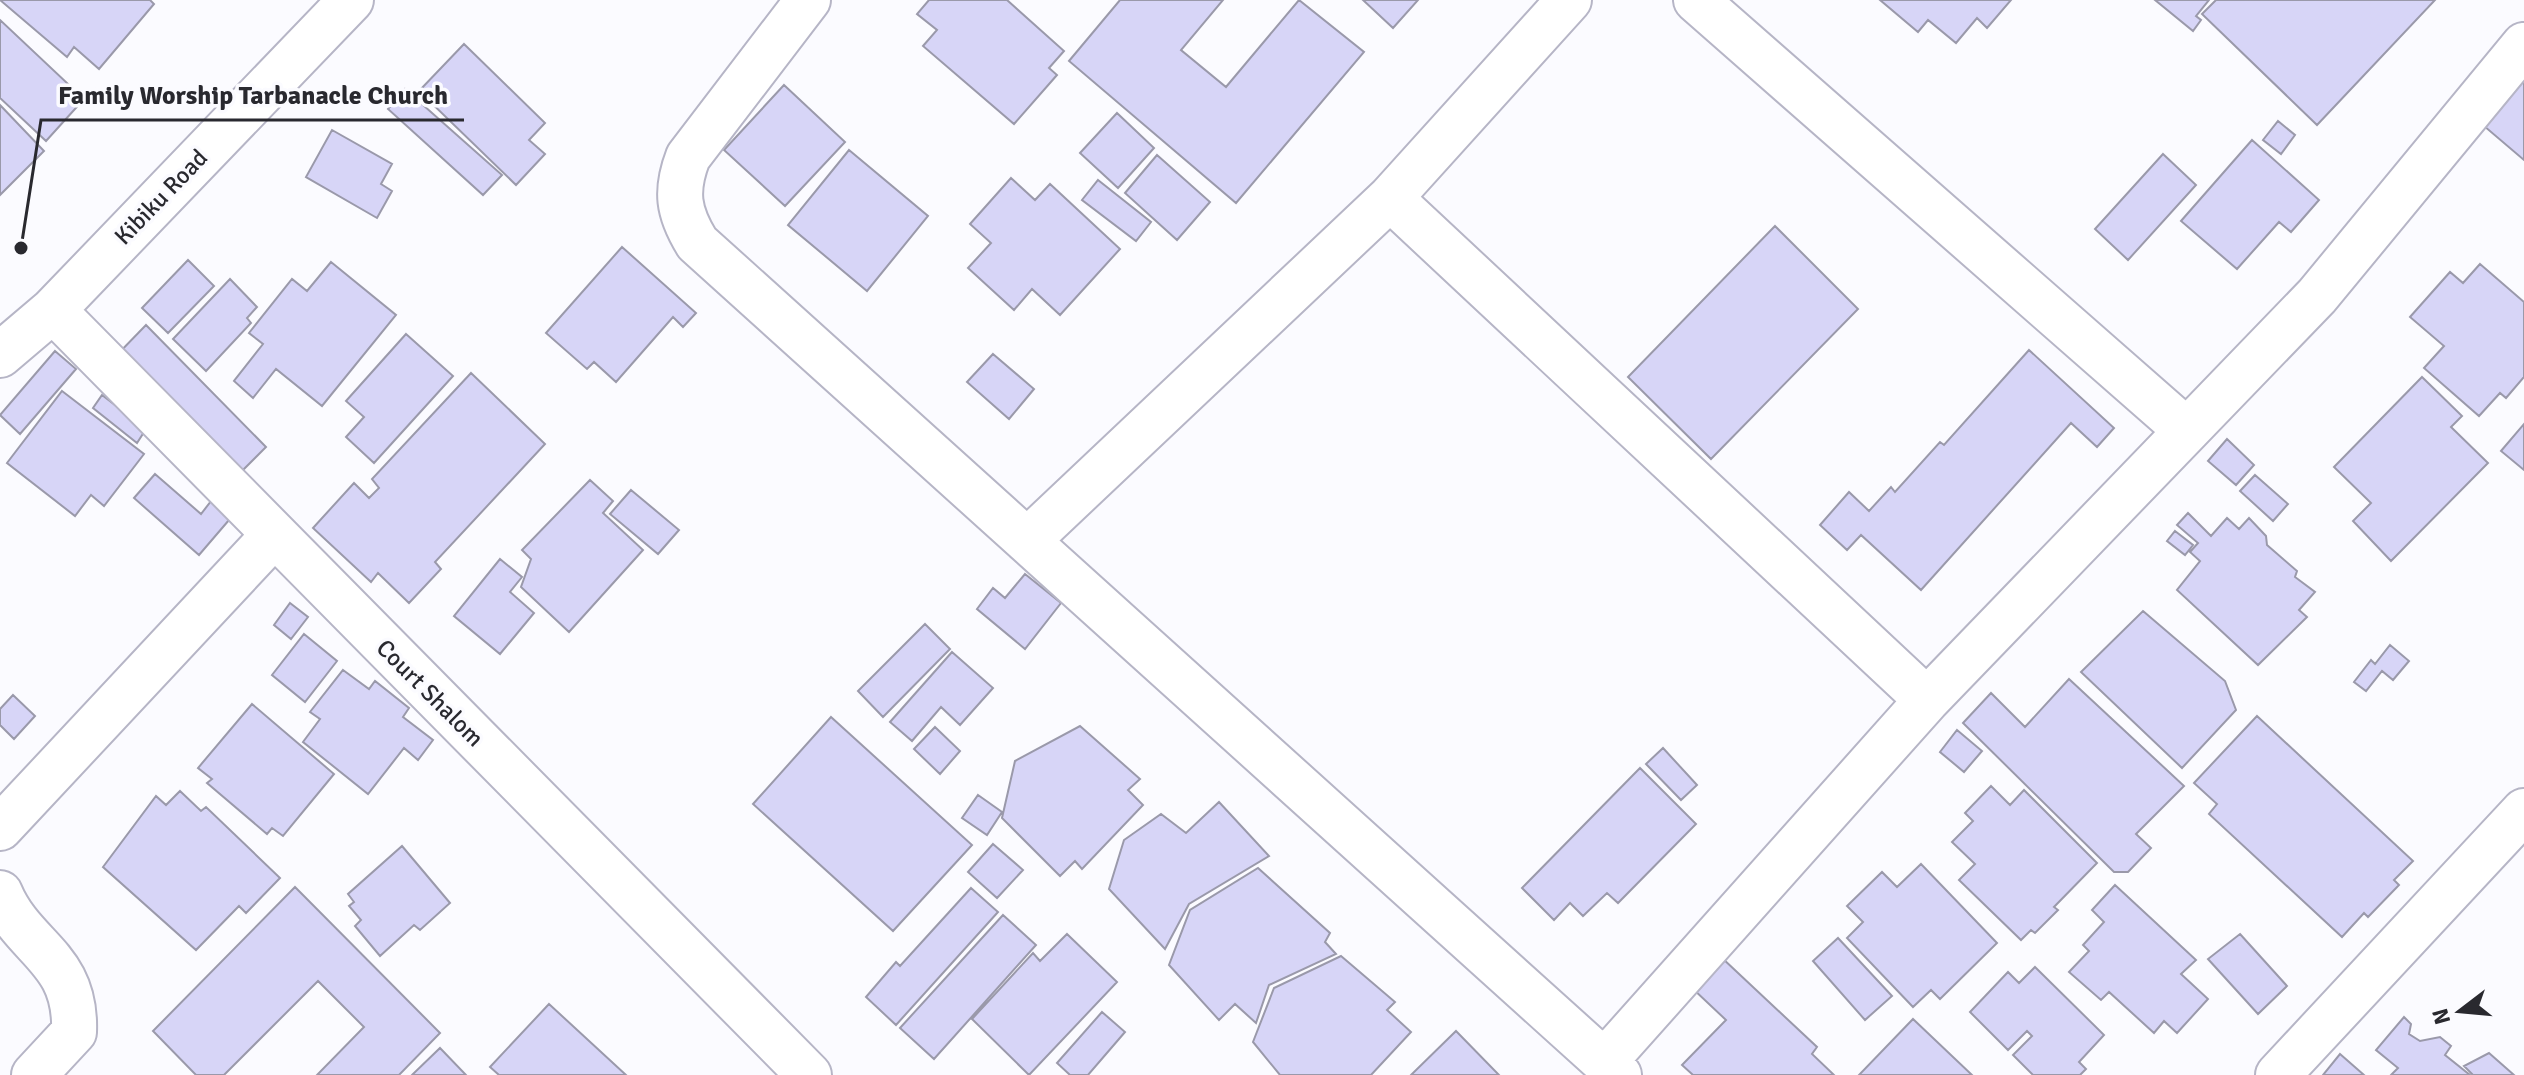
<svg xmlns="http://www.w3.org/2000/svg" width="2524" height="1075" viewBox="0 0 2524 1075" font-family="Signika,sans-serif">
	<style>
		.building { fill: #d7d5f7; stroke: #9a99aa; stroke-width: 2 }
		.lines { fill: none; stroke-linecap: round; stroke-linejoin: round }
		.minor-casing { stroke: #b6b5c6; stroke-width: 48 }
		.minor { stroke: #fff; stroke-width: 44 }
		.labels { text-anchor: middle; stroke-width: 7; stroke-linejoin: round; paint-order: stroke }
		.street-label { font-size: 24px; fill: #29292f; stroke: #fbfbff }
		.leader { fill: none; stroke: #29292f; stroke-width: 3 }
		.callout-dot { fill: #29292f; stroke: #fbfbff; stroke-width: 3 }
		.callout-label { font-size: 26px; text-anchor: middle; font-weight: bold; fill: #29292f; stroke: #fbfbff; stroke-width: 7; stroke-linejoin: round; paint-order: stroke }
	</style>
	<rect width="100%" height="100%" fill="#fbfbff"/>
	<path class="building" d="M0,0H150L154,4L99,69L74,47L67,57Z
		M929,0H1007L1064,51L1049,68L1057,75L1014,124L923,46L937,30L917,14Z
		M1120,0H1223L1181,50L1226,87L1299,0L1364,52L1236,203L1069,61Z
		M1363,0H1418L1393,28Z
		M1880,0H2011L1987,28L1977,18L1956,43L1928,20L1918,32Z
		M2155,0H2209L2196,16L2201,20L2193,31Z
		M2216,0H2435L2317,125L2202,14Z
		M0,20L84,99L46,141L0,98Z
		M464,44L545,123L529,140L545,154L516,185L419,91Z
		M2524,79V160L2484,126Z
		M784,85L845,142L785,206L724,150Z
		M405,89L502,175L483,195L388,109Z
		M0,105L44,151L0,195Z
		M1117,113L1154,148L1118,188L1080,153Z
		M2278,121L2295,135L2281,154L2263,140Z
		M332,130L392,164L381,184L392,191L377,218L306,177Z
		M2252,140L2319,200L2291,232L2279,222L2237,269L2181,221Z
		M849,150L928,216L867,291L788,225Z
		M2163,154L2196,185L2128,260L2095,229Z
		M1157,155L1210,202L1177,240L1125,193Z
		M1011,178L1035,200L1050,184L1120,249L1060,315L1032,289L1014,310L968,268L991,243L970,224Z
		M1098,180L1151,222L1136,241L1082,200Z
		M1775,226L1858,309L1711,459L1628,377Z
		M622,247L696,313L683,327L673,317L616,382L594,362L587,369L546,333Z
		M188,260L214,286L168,333L142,308Z
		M331,262L396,315L322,406L276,369L253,398L234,381L263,344L249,333L292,279L307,291Z
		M2480,264L2524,302V377L2506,398L2500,393L2479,416L2424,368L2444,346L2410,317L2450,272L2463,283Z
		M230,279L257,307L247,318L251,323L206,371L173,339Z
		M146,325L266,447L232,481L112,360Z
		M406,334L453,376L374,463L346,437L364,417L346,401Z
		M2029,350L2114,428L2097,447L2071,423L1921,590L1861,535L1847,550L1820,525L1849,492L1869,511L1891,487L1895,492L1940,442L1944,445Z
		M55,351L76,369L20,434L0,415Z
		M993,354L1034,389L1009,419L967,382Z
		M471,373L545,444L435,562L441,569L409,603L378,573L371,582L313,528L354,483L369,498L379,488L372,479Z
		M2422,377L2462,416L2451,427L2488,463L2391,561L2353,521L2371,503L2334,467Z
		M62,391L144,454L104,506L91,495L75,516L7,463Z
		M102,395L146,429L137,443L93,408Z
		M2524,424V470L2501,451Z
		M2227,439L2254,465L2236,485L2208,461Z
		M155,474L201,514L215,496L235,513L199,555L134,498Z
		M2255,475L2288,504L2273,521L2240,491Z
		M590,480L613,501L603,513L643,550L569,632L521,587L531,559L522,550Z
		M631,490L679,530L658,554L610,514Z
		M2188,513L2211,536L2227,518L2239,529L2249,518L2266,536L2267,545L2297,571L2295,577L2315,592L2299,610L2307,617L2258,665L2177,590L2200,561L2190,552L2198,543L2177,525Z
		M2175,531L2193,545L2185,555L2167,541Z
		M500,559L522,577L510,592L534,613L500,654L454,616Z
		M1025,574L1061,603L1025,649L977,609L993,588L1005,598Z
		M290,603L308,617L291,639L274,625Z
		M2143,611L2225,681L2236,710L2182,768L2081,672Z
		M925,624L950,649L883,717L858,691Z
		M304,634L337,661L305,702L272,675Z
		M2390,645L2409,661L2393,680L2382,671L2366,691L2354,682L2371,660L2375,664Z
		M952,652L993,688L960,725L941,707L912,741L890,722Z
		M343,670L369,689L375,681L409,708L403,717L433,740L418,760L404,748L368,794L303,742L320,719L310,712Z
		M2069,679L2184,786L2136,834L2151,848L2128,872H2114L1963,723L1991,693L2025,727Z
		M13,695L35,716L14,739L0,725V709Z
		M252,704L334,774L283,836L272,828L267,834L207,783L212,779L198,768Z
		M2257,716L2413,861L2394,880L2399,885L2368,917L2364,913L2342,937L2209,814L2217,804L2194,783Z
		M831,717L972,845L893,931L753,804Z
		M1080,726L1140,779L1128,790L1143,805L1082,869L1075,861L1060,876L1002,818L1015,761Z
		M935,727L960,751L940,774L914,749Z
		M1957,730L1982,751L1964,772L1940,752Z
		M1663,748L1697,785L1681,800L1646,764Z
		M1640,768L1696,824L1618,903L1607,893L1583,916L1570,903L1554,920L1522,888Z
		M1991,786L2010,805L2024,790L2097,863L2054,907L2058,910L2035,933L2031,930L2021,940L1959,880L1975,864L1952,842L1973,821L1965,813Z
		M180,791L201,811L206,807L280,878L246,913L239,906L196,950L103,867L156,796L166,805Z
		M978,795L1002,812L987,835L962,818Z
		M1219,802L1269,856L1189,904L1165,949L1109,889L1124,840L1161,814L1186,833Z
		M993,844L1023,870L997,898L968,872Z
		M402,846L450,903L420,930L414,925L380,956L355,926L361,920L349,906L354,902L348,894Z
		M1921,864L1997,943L1940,999L1931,990L1913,1007L1847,938L1863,922L1847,906L1882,872L1897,887Z
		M1258,868L1330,933L1325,942L1336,954L1269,985L1256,1023L1235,1004L1219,1020L1169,965L1190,910Z
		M2115,885L2196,960L2181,974L2208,999L2177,1033L2164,1021L2154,1033L2109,992L2101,1000L2069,972L2089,951L2083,945L2104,922L2092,910Z
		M295,887L440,1033L399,1075H317L364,1027L318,981L224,1075H196L153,1031Z
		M971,888L998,912L896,1025L866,997L896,962L900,966Z
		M1003,915L1036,945L934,1059L900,1028Z
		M1067,934L1117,982L1029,1075L972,1019L1033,953L1040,961Z
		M2240,934L2287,986L2258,1014L2208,959Z
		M1838,938L1892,996L1865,1020L1813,961Z
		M1341,956L1395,1002L1387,1010L1411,1032L1371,1075H1280L1253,1042L1274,988Z
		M1721,957L1817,1047L1812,1054L1834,1075H1693L1682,1065L1726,1020L1692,988Z
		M2035,967L2104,1035L2079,1062L2086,1069L2080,1075H2033L2013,1055L2032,1036L2027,1031L2008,1050L1970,1012L2008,972L2019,983Z
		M549,1004L626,1075H499L490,1067Z
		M1102,1012L1125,1032L1088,1075H1070L1057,1063Z
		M2404,1017L2411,1024L2409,1034L2420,1041L2440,1037L2451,1046L2445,1055L2470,1075H2391L2398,1068L2376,1050Z
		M1913,1019L1972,1075H1859Z
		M1456,1031L1499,1075H1411Z
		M440,1048L466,1075H412Z
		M2489,1053L2514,1075H2473L2464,1066Z
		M2340,1054L2364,1075H2323Z"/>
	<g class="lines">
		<defs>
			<path id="minor" d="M808,0L688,157C675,191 678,212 697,243L1619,1075
				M1696,0L2186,430
				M1390,198L1927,700
				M53,310L809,1075
				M0,355L53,310L351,0
				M1027,541L1390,198L1569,0
				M0,828L274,535
				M0,893C24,950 77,957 74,1032L34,1075
				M1605,1061L1927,700L2317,296L2524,45
				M2278,1075L2524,811"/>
		</defs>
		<use href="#minor" class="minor-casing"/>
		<use href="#minor" class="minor"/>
	</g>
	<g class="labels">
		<g class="street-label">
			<text transform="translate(161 197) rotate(-46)" y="8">Kibiku Road</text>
			<text transform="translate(430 693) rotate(45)" y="8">Court Shalom</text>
		</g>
	</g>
	<path class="leader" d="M21 248L41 120H464"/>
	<circle class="callout-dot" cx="21" cy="248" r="8"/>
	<g class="callout-label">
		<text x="253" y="104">Family Worship Tarbanacle Church</text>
	</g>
	<g transform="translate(2460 1011) rotate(254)" stroke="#fbfbff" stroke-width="6" paint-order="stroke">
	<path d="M0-6L14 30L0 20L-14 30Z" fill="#29292f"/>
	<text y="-12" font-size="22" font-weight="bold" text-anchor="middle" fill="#29292f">N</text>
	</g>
</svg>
